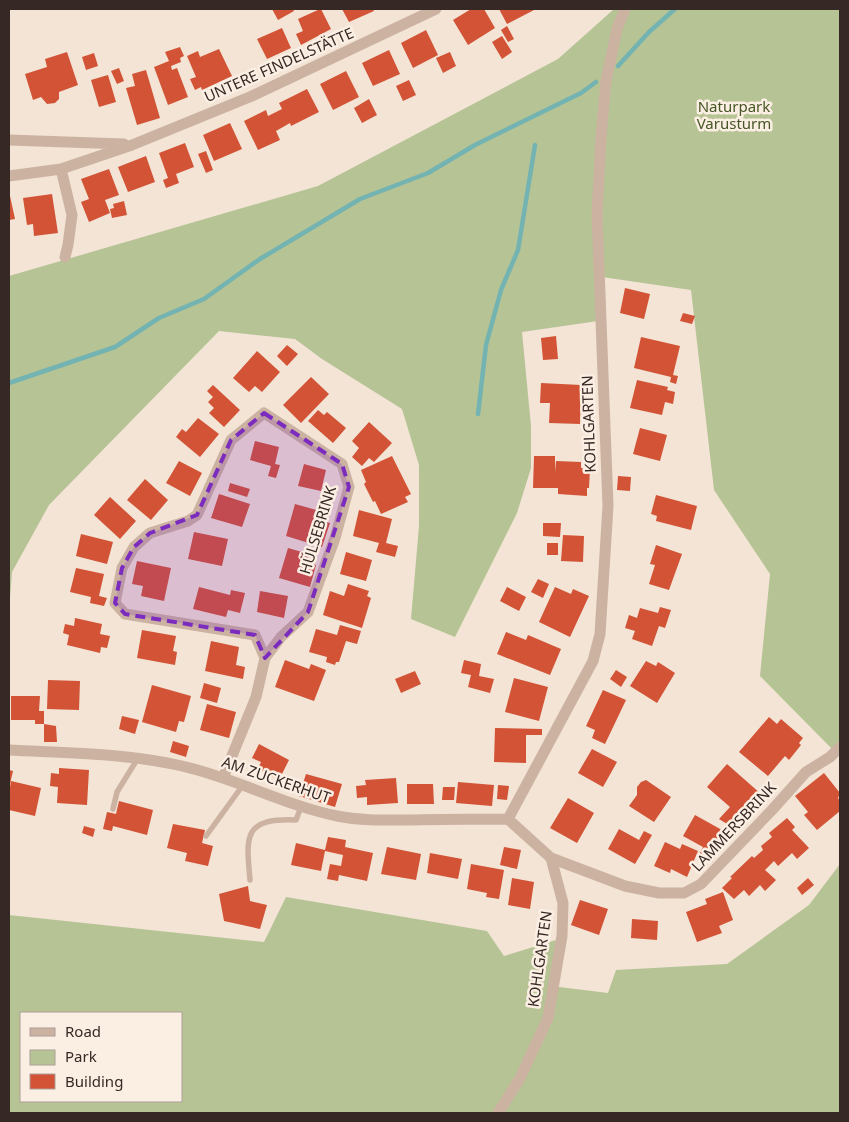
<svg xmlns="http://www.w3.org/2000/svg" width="849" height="1122" viewBox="0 0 849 1122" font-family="'Noto Sans',sans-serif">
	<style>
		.green { fill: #b6c395; fill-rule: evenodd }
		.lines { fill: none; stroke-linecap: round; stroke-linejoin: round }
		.stream { stroke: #73b3b2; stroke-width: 4.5 }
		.building { fill: #d25335 }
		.lane { stroke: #ccb2a1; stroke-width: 5.5 }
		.street { stroke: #ccb2a1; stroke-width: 11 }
		.marked { fill: #7b2cbf; fill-opacity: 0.2; stroke: #7b2cbf; stroke-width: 4; stroke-dasharray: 10 6; stroke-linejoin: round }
		.labels { text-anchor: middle; stroke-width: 5; stroke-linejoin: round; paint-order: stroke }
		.street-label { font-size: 15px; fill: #362925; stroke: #fbeee3 }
		.park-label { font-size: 15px; fill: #475626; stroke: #fbeee3 }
	</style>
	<rect width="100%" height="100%" fill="#f3e4d6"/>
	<path class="green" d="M614,9H840V757L760,676L770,574L714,490L691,290L602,277L598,321L522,332L531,426V468L517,513L455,637L411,619L419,526V465L402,409L322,359L295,339L219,331L49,505L12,572L9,612V276L318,186L558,59Z
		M840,864V1113H9V915L264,942L286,897L487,931L504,956L556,940L551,986L608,993L616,970L727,964L809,905ZM21,1013H181V1101H21Z"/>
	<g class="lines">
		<path class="stream" d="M618,66L649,32L675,9
			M9,383L115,347L159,318L204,299L260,259L360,199L428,173L475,145L581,93L596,82
			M478,414L486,345L501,290L518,250L535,145"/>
	</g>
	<path class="building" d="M272,9H293L294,11L278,20Z
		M320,9H321L331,29L301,45L296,34L303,31L298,19Z
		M342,9H373L374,11L349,22Z
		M471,9H484L495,28L468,45L453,20Z
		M499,9H536L507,24Z
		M507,26L514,39L508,42L501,30Z
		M282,28L291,48L267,59L257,39Z
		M426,30L438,55L413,68L401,43Z
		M502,36L512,52L502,59L492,42Z
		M180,47L184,56L180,58L181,62L171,66L172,70L177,68L188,97L168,105L154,67L169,61L165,52Z
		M219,49L232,76L202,90L201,87L195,90L190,79L196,77L187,56L198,51L200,57Z
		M389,50L400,74L373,86L362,63Z
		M67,52L78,85L59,92V99L55,103L47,104L41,97L33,100L25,74L47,67L45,59Z
		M450,52L456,66L443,73L436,58Z
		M94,53L98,66L86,70L82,57Z
		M119,68L124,81L117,84L111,71Z
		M146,70L160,118L137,125L126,88L135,86L132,74Z
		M346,71L359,97L333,110L320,84Z
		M108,75L116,102L99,107L91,80Z
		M409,80L416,95L403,101L396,86Z
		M307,89L319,112L291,126L290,123L276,131L280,140L258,150L244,121L266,110L268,116L282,109L279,103Z
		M369,99L377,115L362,123L354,108Z
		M230,123L242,149L214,161L203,135Z
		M185,143L194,167L176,174L179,183L166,188L163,180L168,178L159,153Z
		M206,151L213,170L206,173L198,154Z
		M146,156L155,182L128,192L118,167Z
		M109,169L119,195L105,200L110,213L89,222L81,202L89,199L81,179Z
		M52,194L58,233L34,236L33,224L27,225L23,198Z
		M9,196H10L15,219L9,220Z
		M124,201L127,215L112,218L110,209L114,208L113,204Z
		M625,288L650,294L644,319L620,313Z
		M683,313L695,316L692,324L680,321Z
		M556,336L558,359L543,360L541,338Z
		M641,337L680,346L673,375L678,376L676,384L670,382L671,377L634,368Z
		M287,345L298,354L287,366L277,356Z
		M257,351L280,372L262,392L255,386L249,392L233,378Z
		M311,377L329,394L301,423L283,405Z
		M637,380L668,387L667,390L675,392L673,404L665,402L662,415L630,408Z
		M541,383L581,385L580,424L549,423L550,403H540Z
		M213,385L240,410L224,427L209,413L214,408L208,402L213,397L207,391Z
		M318,410L324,415L327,412L346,428L333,443L308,421Z
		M198,418L219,434L200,457L176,437L182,429L186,432Z
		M369,422L392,443L374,462L369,458L362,466L352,457L359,448L352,441Z
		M640,428L667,435L660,461L633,454Z
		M255,441L279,447L275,464L280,465L276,478L268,476L271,466L250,460Z
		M392,456L411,494L405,497L408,502L381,514L375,501L373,502L364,484L366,482L361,470Z
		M534,456H555V472L556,461L581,462V468L590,469L589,488H587V496L558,494V488H533Z
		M179,461L202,473L190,496L166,483Z
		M304,464L326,470L321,491L298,486Z
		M618,476L631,477L630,491L617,490Z
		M145,479L168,500L151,520L127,500Z
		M230,483L250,489L247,497L228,491Z
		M219,494L250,504L242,527L211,518Z
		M656,495L697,506L691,530L656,521L657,516L651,514Z
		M110,497L136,521L120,539L94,515Z
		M295,504L320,511L317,520L330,523L322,547L286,536Z
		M359,510L392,519L386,543L398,546L395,557L376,552L379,543L353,536Z
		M543,523H561L560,537L543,536Z
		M194,532L228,539L222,566L188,559Z
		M81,534L113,542L107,564L76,556Z
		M563,535L584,536L583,562L561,561Z
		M547,543H558V555H547Z
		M656,545L682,554L669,590L649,584L655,565L650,564Z
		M288,548L309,554L307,563L316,565L310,587L279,578Z
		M346,552L372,560L366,581L340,574Z
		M137,561L171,568L164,601L141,596L143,586L132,584Z
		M76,568L104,574L99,596L107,598L104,606L90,603L91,597L70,592Z
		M538,579L549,584L543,598L531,592Z
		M348,584L369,591L367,596L371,598L362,628L323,615L330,591L344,596Z
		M199,587L230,595L231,590L245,593L240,613L228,610L226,617L193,609Z
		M507,587L526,597L519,611L500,601Z
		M555,587L571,594L573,589L589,596L570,637L539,622Z
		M260,591L288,596L284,618L257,612Z
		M660,607L671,610L665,628L659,626L652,646L632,639L635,631L625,628L629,615L637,618L640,608L658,613Z
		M75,618L102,624L100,634L110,636L107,648L101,647L100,653L67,645L69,635L63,633L65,624L74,626Z
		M340,625L361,631L357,644L346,641L339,662H336L335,665L326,662L327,657L309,652L316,629L337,635Z
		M142,630L176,636L173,651L177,652L175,665L137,658Z
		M506,632L526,640L528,635L561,649L550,675L497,654Z
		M211,641L239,647L236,665L245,667L243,679L205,671Z
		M285,660L309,669L311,664L326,670L314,701L275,687Z
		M464,660L481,664L479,676L494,679L490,693L468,687L471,675L461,673Z
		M646,661L656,666L658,662L675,673L657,703L630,686Z
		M616,670L627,677L621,687L610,679Z
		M415,671L421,684L401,693L395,679Z
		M514,678L548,687L539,721L505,712Z
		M48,680L80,681L79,710L47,709Z
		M204,683L221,688L217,703L200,698Z
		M152,685L191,696L184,722L179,721L176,732L142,722Z
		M603,690L626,700L605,744L592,738L595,730L586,726Z
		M11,696H40L39,711H44V724H35V720H11Z
		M207,704L236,712L229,738L200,730Z
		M122,716L139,720L135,734L119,729Z
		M769,717L777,724L781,719L803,738L799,743L801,745L789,760L785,756L768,776L739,752Z
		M44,724L56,726L57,742H44Z
		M495,728L542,729V735H526V763L494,762Z
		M173,741L189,746L186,757L170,752Z
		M259,744L289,760L279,780L258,769L261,762L252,758Z
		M592,749L617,762L603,787L578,773Z
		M727,764L761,794L732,827L719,819L730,807L707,787Z
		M59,768L89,770L87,805L57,803L58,787L50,786L51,773L59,774Z
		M9,770L13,771L10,784H9Z
		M824,773L840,793L838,798L840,801V811L817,830L804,815L808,812L795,796Z
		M306,774L342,784L335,807L299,796Z
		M396,778L398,803L367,805V797L357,798L356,786L366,785L365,780Z
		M646,780L671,797L654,822L629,806L637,795V787L641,782Z
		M11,781L41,788L35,816L9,810V793Z
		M458,782L494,785L492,806L456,803Z
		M407,784H433L434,804H407Z
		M498,785L509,786L507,800L497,799Z
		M443,787H455L454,800H442Z
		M568,798L594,813L577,843L550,828Z
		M119,801L153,810L147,835L113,826L112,831L103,829L107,812L116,814Z
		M695,815L722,830L712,849L718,852L712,862L699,855L703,847L683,836Z
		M787,818L795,827L792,830L809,848L797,859L792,853L778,866L774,861L765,870L776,880L765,891L760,885L749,896L744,890L734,899L722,888L732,878L730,877L752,856L754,858L763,850L761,846L772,837L769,833Z
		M173,824L205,830L202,843L213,846L208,866L185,861L187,853L167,848Z
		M84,826L95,829L93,837L82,833Z
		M619,829L639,840L644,831L652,835L635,864L608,849Z
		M328,837L346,840L345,847L373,853L367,881L339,875L338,881L327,879L330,864L341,866L343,855L325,851L321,871L291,865L296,843L325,850Z
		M665,842L680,849L682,844L698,851L687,877L671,869L670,873L654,866Z
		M387,847L421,854L416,880L381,874Z
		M504,847L521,850L517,869L500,865Z
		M430,853L462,859L458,879L427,873Z
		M471,864L504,870L499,899L486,897L487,893L467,889Z
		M512,878L534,882L530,909L508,905Z
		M808,878L814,885L802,895L797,888Z
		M248,886L250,901L267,905L260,929L224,921L219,894Z
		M723,892L733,920L719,926L722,933L697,942L686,912L707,904L705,899Z
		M580,900L608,909L599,935L571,925Z
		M632,919L658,921L657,940L631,938Z"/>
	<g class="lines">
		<path class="lane" d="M113,809L117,792L138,758
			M206,836L243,785
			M250,880C246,836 243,818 296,820L301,807"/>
		<path class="street" d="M9,140L124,144
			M61,169L72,215L68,245L65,257
			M9,176L61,169L132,145L252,96L436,9
			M9,750C67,753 125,753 182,766C235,778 284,805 337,816C362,821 388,820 413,820C445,819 476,819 508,819L551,858L625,886L659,893H684L701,884L772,810L806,772L830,757L840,747
			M223,778L256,697L265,658L255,635L125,614L115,603L122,568L134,547L150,533L188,521L197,515L231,440L264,413L342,464L349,487L335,538L308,612L281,637L265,658
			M508,819L593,661L600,634L608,506L597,215L601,137L606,81L617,29L625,9
			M498,1113L520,1078L548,1018L562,936L563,903L551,858"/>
	</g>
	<path class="marked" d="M264,413L342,464L349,487L308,612L265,658L255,635L125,614L115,603L122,568L134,547L150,533L197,515L231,440Z"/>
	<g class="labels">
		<g class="street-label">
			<text transform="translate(279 65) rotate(-24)" y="5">UNTERE FINDELSTÄTTE</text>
			<text transform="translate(589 424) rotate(-92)" y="5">KOHLGARTEN</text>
			<text transform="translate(318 530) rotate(-73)" y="5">HÜLSEBRINK</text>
			<text transform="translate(276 780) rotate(19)" y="5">AM ZUCKERHUT</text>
			<text transform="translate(734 827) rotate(-47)" y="5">LAMMERSBRINK</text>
			<text transform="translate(540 959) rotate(-82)" y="5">KOHLGARTEN</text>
		</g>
		<g class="park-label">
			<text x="734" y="112">Naturpark<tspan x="734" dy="17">Varusturm</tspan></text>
		</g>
	</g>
	<rect width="849" height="1122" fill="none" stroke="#362925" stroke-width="20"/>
	<rect x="20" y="1012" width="162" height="90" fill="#fbeee3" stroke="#ac9f97"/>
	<rect x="30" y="1028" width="25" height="8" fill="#ccb2a1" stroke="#ac9f97"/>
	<text x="65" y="1037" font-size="15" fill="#362925">Road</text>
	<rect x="30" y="1050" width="25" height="15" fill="#b6c395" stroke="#ac9f97"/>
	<text x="65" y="1062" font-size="15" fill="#362925">Park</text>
	<rect x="30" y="1074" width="25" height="15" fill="#d25335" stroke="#ac9f97"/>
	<text x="65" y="1087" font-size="15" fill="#362925">Building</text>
</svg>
